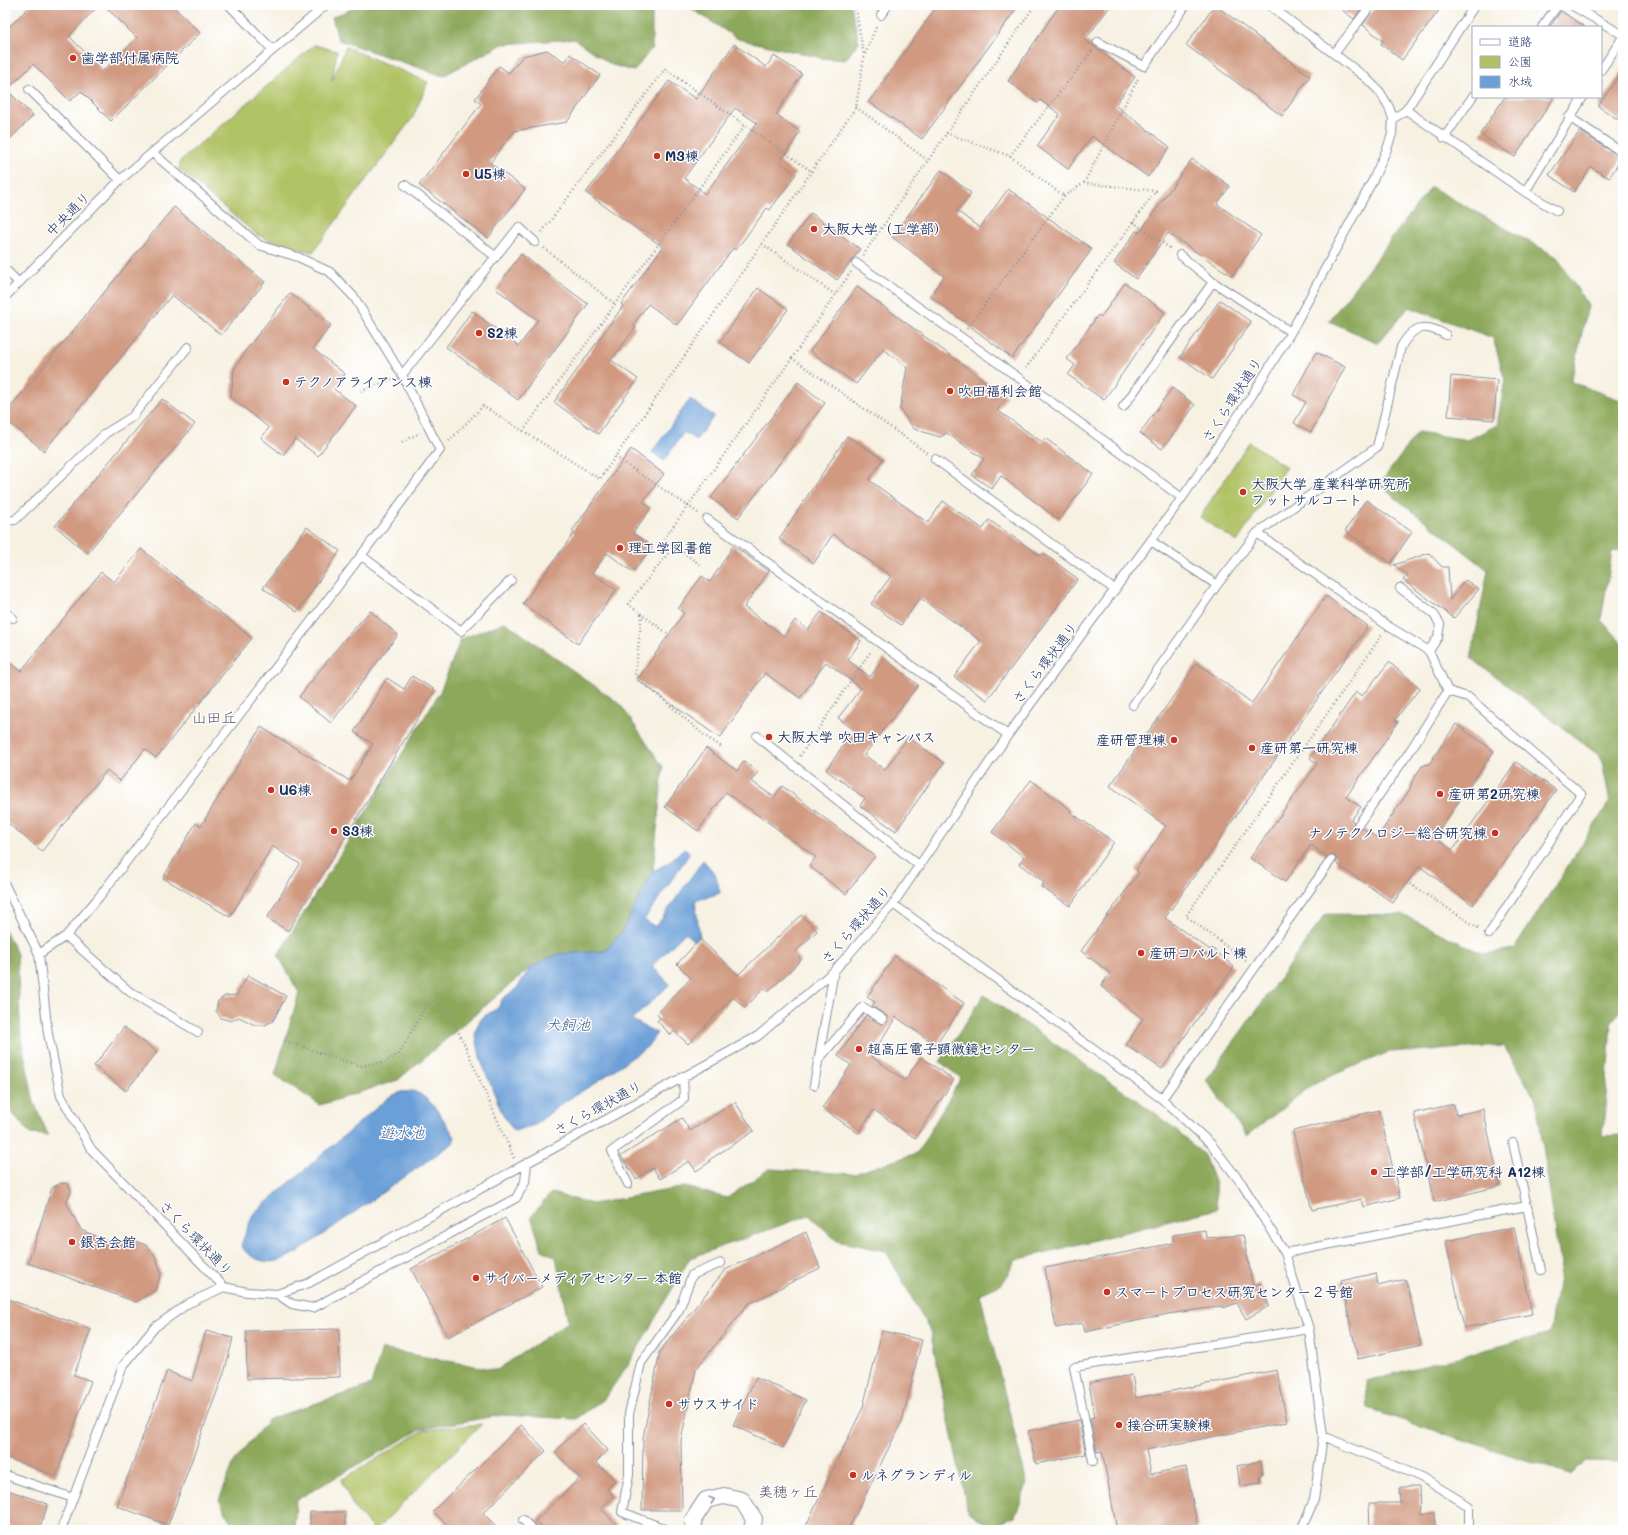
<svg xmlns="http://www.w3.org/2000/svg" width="1628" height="1535" viewBox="0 0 1628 1535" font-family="Mali,'Klee One',sans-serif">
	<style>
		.green { fill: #b1c265; stroke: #667862 }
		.forest { fill: #8ca85a; stroke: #546c5c }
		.water { fill: #6b9fd7; stroke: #43679a }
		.building { fill: #d09980; fill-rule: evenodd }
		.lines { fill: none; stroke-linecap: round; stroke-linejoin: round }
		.service-casing { stroke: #8990a0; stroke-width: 10 }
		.minor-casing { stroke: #8990a0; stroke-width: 18 }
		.path { stroke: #8990a0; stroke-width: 2.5; stroke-dasharray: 1 3; stroke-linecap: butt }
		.service { stroke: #fff; stroke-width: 8 }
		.minor { stroke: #fff; stroke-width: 16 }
		.oneway { stroke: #8d97ae }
		.poi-dot { fill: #c8321e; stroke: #fff; stroke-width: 1.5 }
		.labels { text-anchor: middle; stroke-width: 3; stroke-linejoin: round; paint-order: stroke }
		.poi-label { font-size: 14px; font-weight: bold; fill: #1b2f5e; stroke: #fff; text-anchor: start }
		.street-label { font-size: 14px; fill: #1b2f5e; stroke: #fff }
		.neighbourhood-label { font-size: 15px; fill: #5a546a; stroke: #fff }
		.water-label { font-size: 15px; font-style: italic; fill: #3b5c8e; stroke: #fff }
	</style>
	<rect width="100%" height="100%" fill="#fff"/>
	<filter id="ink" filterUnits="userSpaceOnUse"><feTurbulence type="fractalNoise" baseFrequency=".025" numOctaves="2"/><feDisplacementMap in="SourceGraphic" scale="8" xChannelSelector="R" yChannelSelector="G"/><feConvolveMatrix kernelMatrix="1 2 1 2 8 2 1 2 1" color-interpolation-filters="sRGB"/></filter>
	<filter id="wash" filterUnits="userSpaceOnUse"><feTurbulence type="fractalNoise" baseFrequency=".012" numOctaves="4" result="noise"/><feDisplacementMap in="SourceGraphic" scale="16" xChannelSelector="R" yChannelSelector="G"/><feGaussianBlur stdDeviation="0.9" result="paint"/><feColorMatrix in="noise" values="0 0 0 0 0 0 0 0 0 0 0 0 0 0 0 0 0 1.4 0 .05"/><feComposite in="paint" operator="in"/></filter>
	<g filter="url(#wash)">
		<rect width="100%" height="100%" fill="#f7f1e2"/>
		<path class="green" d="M314,45L337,51L332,81L346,47L428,82L413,117L313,252L280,245L256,234L179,170L180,161Z
			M1249,442L1286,467L1237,542L1200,517Z
			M482,1424L376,1530H374L354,1508L341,1480L424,1430Z"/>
		<path class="forest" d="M362,5H652V48L634,71L612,65L574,39L503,44L443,76L338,40L332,17Z
			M686,5H851L859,42L845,60L822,58L738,39Z
			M1431,187L1557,257L1588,306L1571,382L1623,401V549L1612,552L1601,620L1623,643V1006L1611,1023L1603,1136L1623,1135V1462L1586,1461L1569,1474L1368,1409L1366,1381L1550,1333L1561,1265L1536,1100L1504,1046L1389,1052L1316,1082L1247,1136L1206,1080L1326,914L1403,915L1483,954L1514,949L1610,801L1601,757L1471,658L1488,570L1379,485L1418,432L1468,440L1497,425L1505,380L1493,338L1409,307L1378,343L1329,321Z
			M505,622L620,704L663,767L653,871L623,930L605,951H594L531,967L398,1080L320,1105L275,1075L299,993L278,955L440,692L461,639Z
			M5,930L17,954L21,1038L34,1102L48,1135L30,1134L9,1109L5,1108Z
			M984,995L1158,1115L1204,1155L1215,1184L1217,1209L1016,1260L1002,1284L980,1294L1027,1484L1015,1517L991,1526L968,1512L930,1331L886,1251L837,1241L809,1215L690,1258L630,1362L604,1399L576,1419L502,1415L421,1429L296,1500L294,1530H235L219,1500L234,1462L269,1419L371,1385L382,1349L497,1370L568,1322L556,1257L542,1250L531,1217L551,1193L592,1204L685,1187L727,1198L769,1169L854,1174L917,1153L961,1078L940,1062Z"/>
		<path class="water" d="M690,399L714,416L696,440L684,432L664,461L652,452Z
			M684,848L690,853L644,920L656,927L703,860L716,875L720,893L695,901L700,937L694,941L685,933L652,966L670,984L632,1020L657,1033L647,1047L597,1082L564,1102L535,1125L514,1131L503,1115L481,1061L475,1032L481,1018L498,1008L502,999L516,989L531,967L557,954L605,951L623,930L653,871L668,863Z
			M413,1091C433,1098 443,1120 455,1137L453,1143L298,1252C292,1255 284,1260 277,1261C263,1264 247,1257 241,1245L253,1214L389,1097L401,1092Z"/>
		<g id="blocks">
			<path class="building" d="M31,5H99L69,36L103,71L137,38L104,5H172L200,33L111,121L81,91L70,101L33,64L7,90L33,116L5,144V31Z
				M938,5H1019L922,139L869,102Z
				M1060,5H1111L1085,40L1135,77L1115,105L1170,147L1148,177L1092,136L1068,169L1037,146L1060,114L1040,100L1038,103L1008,81Z
				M1215,5L1310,76L1282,116L1186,45Z
				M1335,5H1364L1354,19Z
				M1376,5H1443L1402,60L1381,44L1383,41L1363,25Z
				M1561,11L1585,27H1550Z
				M734,44L766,67L774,56L802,74L776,114L800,132L780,162L796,174L770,210L767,208L736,250L733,248L677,325L648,304L633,325L636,327L611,360L638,379L598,434L554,402L623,306L621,304L663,247L586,193L669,81L696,99ZM735,108L757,123L705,194L684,178Z
				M547,50L565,62L570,54L600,75L567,122L514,131L490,163L525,189L488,238L419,185L481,104L475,99L499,66L509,73L523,56Z
				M1623,70V123L1598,106Z
				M1505,97H1554L1515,157L1480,134Z
				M1580,131L1622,158L1609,178L1591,167L1574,192L1549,175Z
				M1192,159L1230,186L1217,204L1261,235L1232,276L1168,233L1136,279L1114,263L1136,231L1139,233Z
				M941,170L971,193L957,211L980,228L1008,189L1092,249L1012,358L930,296L944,276L892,237Z
				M174,207L265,282L221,335L172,295L44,451L5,419V414Z
				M811,213L860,249L837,280L788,244Z
				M521,254L588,304L518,400L446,347L472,311L519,346L538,320L496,289Z
				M1125,283L1165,312L1104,400L1068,375L1075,365L1067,359L1098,315L1101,317Z
				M857,287L1007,397L997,410L1042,442L1045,438L1093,474L1059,520L1001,476L992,489L972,475L984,459L947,433L940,437L914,429L900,409L907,367L883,349L856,384L810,351Z
				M758,288L788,309L749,363L720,342Z
				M290,293L331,325L313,349L345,374L334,389L356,406L318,456L295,439L283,455L261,438L269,428L231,397L234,370L246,350Z
				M1220,300L1251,322L1212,379L1180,357Z
				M1316,352L1345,367L1311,432L1294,423L1306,402L1293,395Z
				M1451,376L1497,380L1494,420L1448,416Z
				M798,382L825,403L738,518L711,498Z
				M1172,388L1195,405L1162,449L1140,433Z
				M162,399L195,424L87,553L55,526Z
				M847,436L883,459L869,480L928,523L943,501L983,529L989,520L1041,556L1043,553L1078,579L987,700L954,677L981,641L920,598L901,625L871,604L891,576L833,534L814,563L779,539Z
				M631,449L664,474L643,502L651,508L633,533L652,546L633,572L607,553L592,573L616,590L578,644L523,604L574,533L572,531Z
				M1366,500L1412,532L1391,563L1345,531Z
				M307,527L340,551L297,612L263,588Z
				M733,546L769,571L744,607L784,636L795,620L808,630L821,612L861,641L848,660L870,677L884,658L918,685L864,755L885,770L908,737L944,763L896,831L860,806L865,798L826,770L854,730L838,718L861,688L826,662L800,698L765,673L720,738L637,680L684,613L678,609L702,576L710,582Z
				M141,549L252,638L156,758L145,749L120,781L107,770L42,851L5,821V659L21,671L101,572L114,582Z
				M1429,553L1442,567H1448L1450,600L1465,580L1479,589L1454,618L1403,580L1408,575L1394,565Z
				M1326,596L1368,626L1165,918L1210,950L1212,948L1234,967L1162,1069L1126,1045L1143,1019L1101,986L1110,973L1081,951L1139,873L1136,870L1166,826L1110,786L1197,663L1252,703Z
				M370,611L398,635L331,723L299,697L343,641Z
				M1389,662L1420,688L1395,720L1398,722L1346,797L1361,807L1351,820L1354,822L1353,825L1355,829L1358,830L1363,828L1377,838L1410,789L1412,781L1422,766L1429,764L1456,724L1494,751L1434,837L1453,850L1516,762L1556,790L1473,905L1419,866L1393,903L1336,863V858L1334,855L1327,857L1311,845L1285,882L1250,858L1317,764L1310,758L1356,692L1362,696Z
				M412,676L435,690L288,931L267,918L300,864L272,846L230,917L163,878L196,823L201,826L261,727L350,781L373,744L354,732L387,678L404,689Z
				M706,748L737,771L744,761L758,772L751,781L774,797L782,786L875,856L846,894L809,866L816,857L726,792L698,831L665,807Z
				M1031,780L1071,810L1070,812L1114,842L1070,906L1041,887L1044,882L1019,864L1024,857L992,832Z
				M801,915L817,931L794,953L801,960L768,992L764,988L745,1008L733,997L688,1044L674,1031L671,1035L657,1021L660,1018L657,1014L691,978L677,964L700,939L738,975Z
				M895,956L964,1003L936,1045L896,1017L871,1056L905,1080L921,1057L954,1080L915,1138L874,1110L858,1133L822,1108L851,1065L838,1056L866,1015L881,1024L887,1022V1016L872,1006L875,1002L867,997Z
				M248,975L286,996L273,1021L265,1025H255L239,1017L231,1021L221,1018L216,1011L218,1001L225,996L237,995Z
				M124,1027L157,1052L126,1091L94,1066Z
				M735,1102L754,1131L709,1160L710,1162L696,1171L689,1161L660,1179L653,1168L636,1179L621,1156L682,1118L690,1131Z
				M1454,1104L1456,1115L1483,1109L1500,1186L1434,1202L1414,1113Z
				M1379,1110L1400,1198L1364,1207L1362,1199L1312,1210L1293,1131Z
				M61,1183L68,1184L71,1191L66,1202L81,1230L114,1244L132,1240L146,1245L156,1257L161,1273L155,1290L136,1302L28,1263L52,1188Z
				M505,1218L542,1287L448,1337L411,1269Z
				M1514,1227L1532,1314L1464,1328L1446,1241Z
				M1205,1230L1206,1238L1243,1235L1253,1286L1260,1283L1269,1306L1246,1319L1237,1303L1223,1308V1306L1168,1314L1085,1332L1083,1323L1056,1328L1045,1268L1174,1243L1173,1235Z
				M806,1232L820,1268L748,1304L696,1369L681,1440L682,1510H642L643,1438L660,1351L725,1270Z
				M1376,1273L1378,1286L1406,1279L1421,1345L1358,1359L1341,1281Z
				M5,1298L91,1329L74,1375L91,1381L56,1476L5,1457Z
				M339,1329L340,1377L247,1379L246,1331Z
				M206,1331L233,1338L225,1370L168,1525L117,1506L167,1371L192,1381Z
				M882,1331L922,1340L902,1421L848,1530H804L863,1407Z
				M1277,1370L1287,1422L1146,1450L1151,1474L1186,1467L1198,1528L1190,1530H1117L1102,1451L1097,1452L1090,1418L1095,1417L1089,1383L1132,1375L1136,1398Z
				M756,1377L806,1400L783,1448L733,1425Z
				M1079,1420L1086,1454L1036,1464L1028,1431Z
				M584,1424L608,1450L596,1462L615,1481L607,1489L614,1496L601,1508L621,1530H544L535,1521L580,1478L555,1452Z
				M521,1425L546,1451L483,1513L500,1530H452L433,1511Z
				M1261,1461L1263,1475L1260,1476L1261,1483L1240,1486L1237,1466Z
				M1399,1487H1420L1421,1514L1435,1513L1436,1530H1370L1369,1503H1400Z
				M5,1489L48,1504L39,1530H5Z
				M310,1512H345V1530H310Z"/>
		</g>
	</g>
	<g filter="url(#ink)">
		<use href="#blocks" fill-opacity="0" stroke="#8990a0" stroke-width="1"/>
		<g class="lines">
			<defs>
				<path id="service" d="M229,5L273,50
					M1571,5L1623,35
					M881,15L888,5
					M1542,27L1558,5
					M1098,42L1144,66L1186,5
					M1334,54L1371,5
					M1601,70L1623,37
					M29,89L120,180
					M1406,110L1475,5
					M1569,117L1623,153
					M1393,119L1406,110L1525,192L1557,211
					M1444,138L1473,96
					M405,185L496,257
					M1525,192L1583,97
					M1180,255L1213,282L1291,332
					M856,263L1019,378L1182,498
					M5,269L19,283
					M5,297L120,180L326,5
					M402,375L519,227L535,242
					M1123,407L1213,282
					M935,459L1115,590
					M707,519L1008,735
					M5,521L15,520L106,433L132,417L188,347
					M1257,533L1377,447L1401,347C1413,325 1425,323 1446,335
					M1151,541L1217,585L1257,533L1388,626L1429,651L1448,691L1468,697L1581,794L1489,934
					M362,556L461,631L511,580
					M1400,588L1433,613L1440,624L1438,637L1429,651
					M5,612L13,618
					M1133,705L1217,585
					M757,736L920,866
					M1358,825L1410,751L1448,691
					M5,885L39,954L48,1034L61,1096L91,1149L224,1287L247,1292L277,1294L309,1283L758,1036L834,971L893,904L1008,735L1182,498L1251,397L1291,332L1372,182L1387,149L1392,134L1393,119L1389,107L1380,92L1365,77L1269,5
					M893,904L1162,1099L1211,1144L1242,1184L1285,1253L1309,1329L1323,1436L1314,1500L1301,1530
					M66,936L130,992L198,1032
					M39,954L66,936L99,897C213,748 329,601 440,450L402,375L354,297L330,272L298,257L259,245L153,153
					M819,1059L863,1007L882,1019
					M814,1085L834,971
					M1162,1099L1331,860
					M1513,1143L1541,1270
					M628,1184L612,1151L684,1099L683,1076
					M1285,1253L1527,1206
					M277,1294L292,1304L313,1308L516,1198L525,1182L527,1163
					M1323,1436L1421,1477L1469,1506V1530
					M1093,1461L1074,1367L1309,1329
					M5,1475L73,1498
					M523,1520L533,1530
					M61,1530L123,1366L155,1327L189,1303L224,1287
					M668,1530L622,1512L629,1475V1414L641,1363L679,1310L692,1275L721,1263"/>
				<path id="minor" d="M694,1530L693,1520L706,1500L724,1496L742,1500L754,1519L752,1530"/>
			</defs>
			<use href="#service" class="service-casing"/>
			<use href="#minor" class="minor-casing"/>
			<path class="path" d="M855,5L864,56
				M856,107L927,160
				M946,133L1010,156L1092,51
				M1010,156L1064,196
				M1084,183L1139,77
				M1133,222L1171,249
				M542,232L665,69L745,125
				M762,244L836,295
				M544,248L615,304
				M863,255L1035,5
				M851,272L792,358L927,453
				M967,329L1064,196L1084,183L1156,191L1026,368
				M361,391L392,379
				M523,431L745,125L811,171
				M449,441L483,406L600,479L856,107L864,57L877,25
				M402,442L420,433
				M615,457L688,506L792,358
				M698,513L688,506L664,539L702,566
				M642,614L635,675L705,736L722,747
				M667,633L628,604L674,546
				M800,756L871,651
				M1410,884L1480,929
				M1246,961L1186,916L1382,635
				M1622,1031H1623
				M285,1041L360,1066L385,1062L399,1054L427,1003L435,1001L444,1005L462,1039L514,1158"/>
			<use href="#service" class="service"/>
			<use href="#minor" class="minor"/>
		</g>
		<defs><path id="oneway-chevron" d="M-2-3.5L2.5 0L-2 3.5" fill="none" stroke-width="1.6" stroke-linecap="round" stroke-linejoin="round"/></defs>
		<use class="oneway" href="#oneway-chevron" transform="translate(712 1500) rotate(-18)"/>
	</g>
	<g class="poi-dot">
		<circle cx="73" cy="58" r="4"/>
		<circle cx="657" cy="156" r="4"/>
		<circle cx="466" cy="174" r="4"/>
		<circle cx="814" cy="229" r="4"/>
		<circle cx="479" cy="333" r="4"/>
		<circle cx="286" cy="382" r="4"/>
		<circle cx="950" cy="391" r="4"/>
		<circle cx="1243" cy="492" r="4"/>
		<circle cx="620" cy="548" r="4"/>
		<circle cx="769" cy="737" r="4"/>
		<circle cx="1174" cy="740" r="4"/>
		<circle cx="1252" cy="748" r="4"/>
		<circle cx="271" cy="790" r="4"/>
		<circle cx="1440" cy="794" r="4"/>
		<circle cx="334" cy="831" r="4"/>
		<circle cx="1495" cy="833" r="4"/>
		<circle cx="1141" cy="953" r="4"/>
		<circle cx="859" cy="1049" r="4"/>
		<circle cx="1374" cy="1172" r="4"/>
		<circle cx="72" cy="1242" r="4"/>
		<circle cx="476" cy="1278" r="4"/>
		<circle cx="1107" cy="1292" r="4"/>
		<circle cx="669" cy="1404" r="4"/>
		<circle cx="1119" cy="1425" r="4"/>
		<circle cx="853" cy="1475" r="4"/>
	</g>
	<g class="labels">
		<g class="poi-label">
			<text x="81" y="63">歯学部付属病院</text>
			<text x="665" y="161">M3棟</text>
			<text x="474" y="179">U5棟</text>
			<text x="822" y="234">大阪大学（工学部）</text>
			<text x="487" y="338">S2棟</text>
			<text x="294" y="387">テクノアライアンス棟</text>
			<text x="958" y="396">吹田福利会館</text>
			<text x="1251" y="489">大阪大学 産業科学研究所<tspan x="1251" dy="16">フットサルコート</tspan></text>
			<text x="628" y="553">理工学図書館</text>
			<text x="777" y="742">大阪大学 吹田キャンパス</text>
			<text x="1166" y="745" text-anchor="end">産研管理棟</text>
			<text x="1260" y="753">産研第一研究棟</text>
			<text x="279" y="795">U6棟</text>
			<text x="1448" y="799">産研第2研究棟</text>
			<text x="342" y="836">S3棟</text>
			<text x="1487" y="838" text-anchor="end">ナノテクノロジー総合研究棟</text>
			<text x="1149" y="958">産研コバルト棟</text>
			<text x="867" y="1054">超高圧電子顕微鏡センター</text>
			<text x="1382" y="1177">工学部/工学研究科 A12棟</text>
			<text x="80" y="1247">銀杏会館</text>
			<text x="484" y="1283">サイバーメディアセンター 本館</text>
			<text x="1115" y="1297">スマートプロセス研究センター２号館</text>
			<text x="677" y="1409">サウスサイド</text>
			<text x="1127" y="1430">接合研実験棟</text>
			<text x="861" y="1480">ルネグランディル</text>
		</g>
		<g class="street-label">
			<text transform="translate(68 214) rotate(-45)" y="5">中央通り</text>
			<text transform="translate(1232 400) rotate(-57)" y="5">さくら環状通り</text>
			<text transform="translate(1045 663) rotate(-53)" y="5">さくら環状通り</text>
			<text transform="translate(856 925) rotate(-49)" y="5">さくら環状通り</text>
			<text transform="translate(598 1108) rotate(-29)" y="5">さくら環状通り</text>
			<text transform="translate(196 1238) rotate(46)" y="5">さくら環状通り</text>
		</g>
		<g class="neighbourhood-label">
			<text x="214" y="723">山田丘</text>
			<text x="788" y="1497">美穂ヶ丘</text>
		</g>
		<g class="water-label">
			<text x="568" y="1030">犬飼池</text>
			<text x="402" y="1138">遊水池</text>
		</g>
	</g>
	<rect width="1628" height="1535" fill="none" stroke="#fff" stroke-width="20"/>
	<rect x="1472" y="26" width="130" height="72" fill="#ffffff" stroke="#a4acbf"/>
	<rect x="1480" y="39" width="20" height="6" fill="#ffffff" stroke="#a4acbf"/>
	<text x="1508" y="46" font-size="12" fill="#1b2f5e">道路</text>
	<rect x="1480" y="56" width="20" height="12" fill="#b1c265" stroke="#a4acbf"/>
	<text x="1508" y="66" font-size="12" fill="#1b2f5e">公園</text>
	<rect x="1480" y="76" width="20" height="12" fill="#6b9fd7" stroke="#a4acbf"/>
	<text x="1508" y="86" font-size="12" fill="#1b2f5e">水域</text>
</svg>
